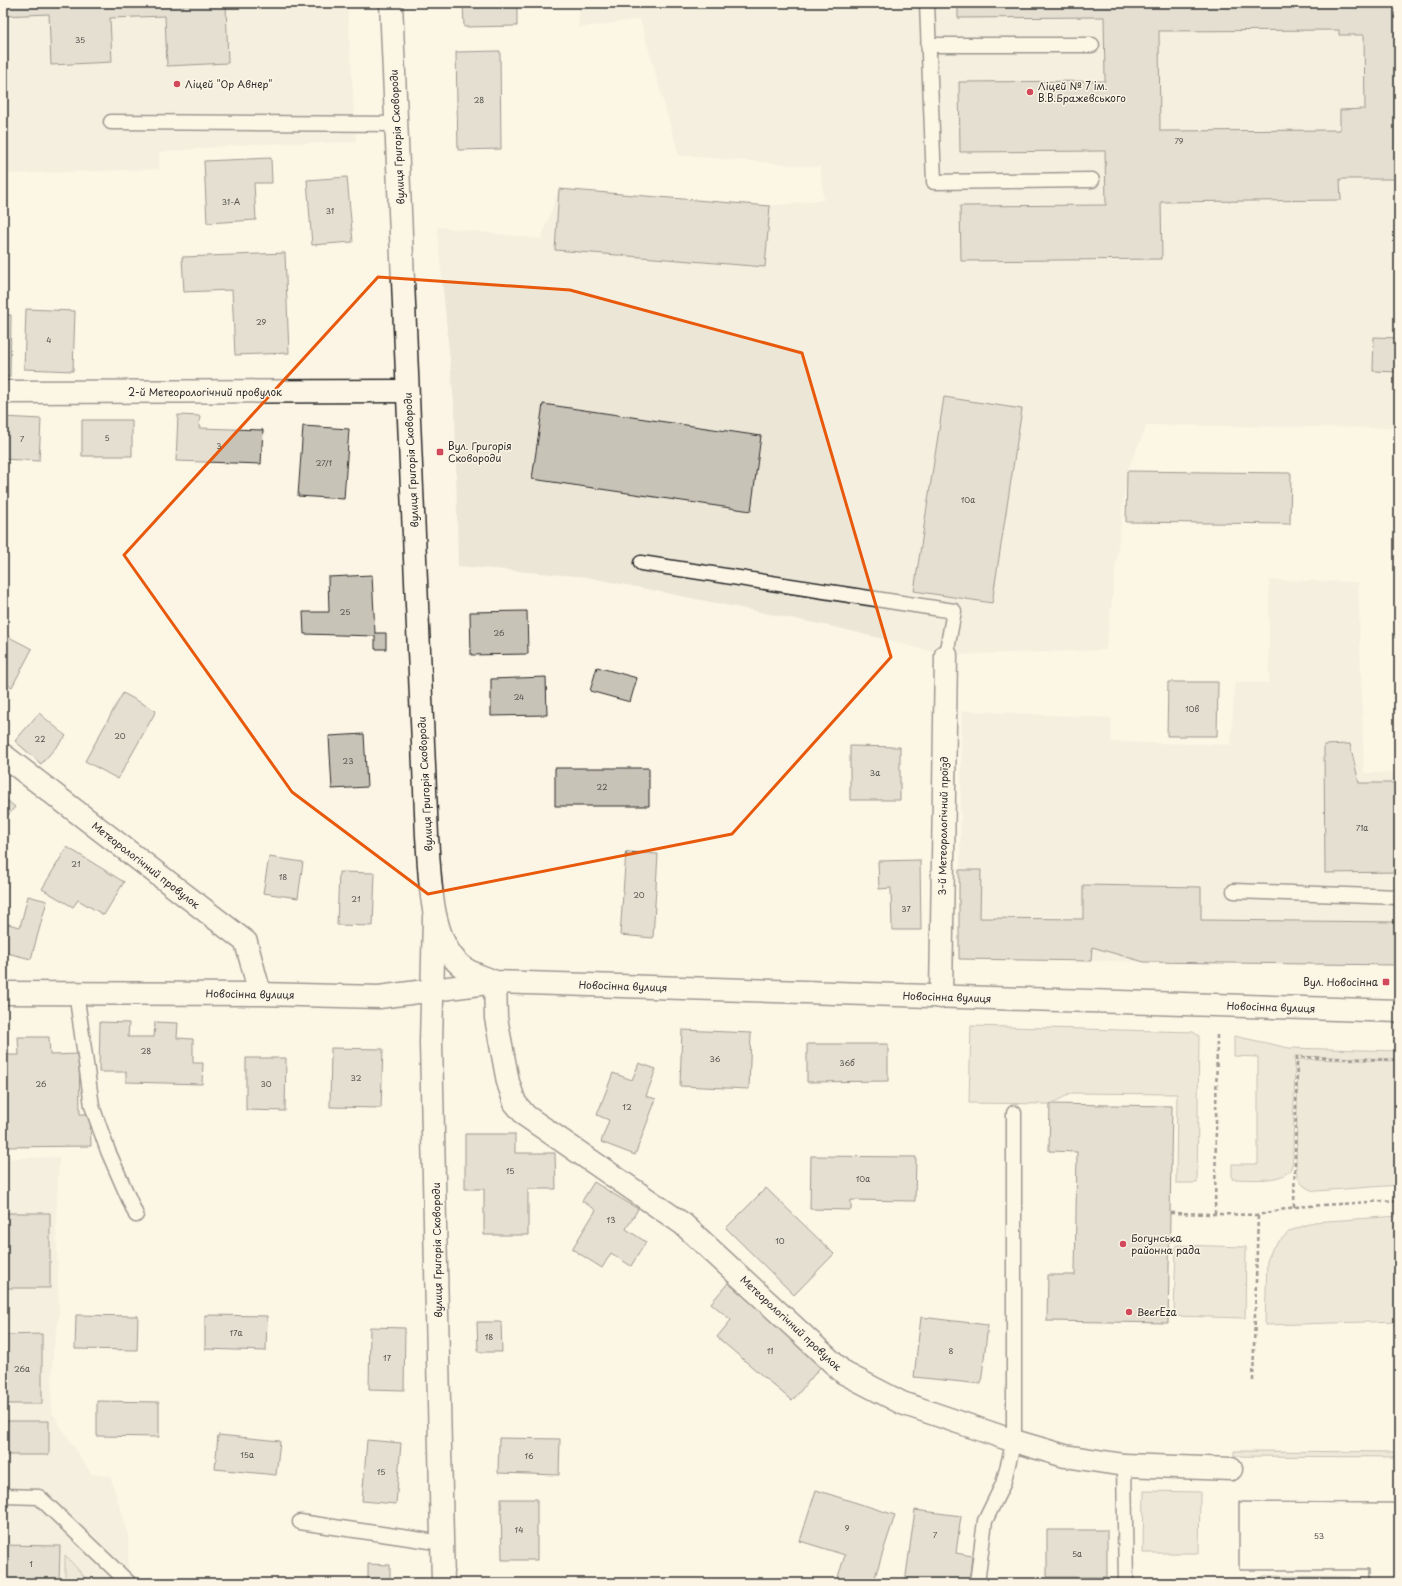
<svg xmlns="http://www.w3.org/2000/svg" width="1402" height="1586" viewBox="0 0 1402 1586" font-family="'Playpen Sans',sans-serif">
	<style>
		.built { fill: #ece6d7 }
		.green { fill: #ded8ca; stroke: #84827a }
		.building { fill: #c8c3b7; stroke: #2b2b2b; fill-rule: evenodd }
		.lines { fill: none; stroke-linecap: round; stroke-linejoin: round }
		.lane-casing { stroke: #2b2b2b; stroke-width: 17 }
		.street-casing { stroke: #2b2b2b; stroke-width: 25 }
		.secondary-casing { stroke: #2b2b2b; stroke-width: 25 }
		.path { stroke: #2b2b2b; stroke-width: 2.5; stroke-dasharray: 4 3; stroke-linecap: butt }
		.lane { stroke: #fcf5e5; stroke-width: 14 }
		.street { stroke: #fcf5e5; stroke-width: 22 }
		.secondary { stroke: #fcf5e5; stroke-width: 22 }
		.marked { fill: none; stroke: #e8590c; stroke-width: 3; stroke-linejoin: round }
		.poi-dot { fill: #d1495b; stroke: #fcf5e5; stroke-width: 1.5 }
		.labels { text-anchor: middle; stroke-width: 3; stroke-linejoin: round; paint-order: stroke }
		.number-label { font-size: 8px; fill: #52514e }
		.poi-label { font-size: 10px; fill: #2b2b2b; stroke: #fcf5e5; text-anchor: start }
		.street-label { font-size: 10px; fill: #2b2b2b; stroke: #fcf5e5 }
	</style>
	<rect width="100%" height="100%" fill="#fcf5e5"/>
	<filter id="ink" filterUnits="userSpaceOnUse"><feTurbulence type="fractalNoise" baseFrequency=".025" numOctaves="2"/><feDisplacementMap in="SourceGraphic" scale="8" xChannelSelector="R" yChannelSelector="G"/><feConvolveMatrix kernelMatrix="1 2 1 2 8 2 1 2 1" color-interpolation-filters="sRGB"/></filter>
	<g filter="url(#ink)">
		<path class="built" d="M3,3H347L356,142L250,144L159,152V169L3,174Z
			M580,3H1399V428L1147,425L1127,471L1106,650L946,655L839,628L587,577L458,566L455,413L437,227L541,239L559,189L770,206L824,200L820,167L679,155L640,19L578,28Z
			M1269,580L1358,582L1364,773H1399V965L959,959L962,711L1111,718V742L1231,745L1235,682L1269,683Z
			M59,1157L56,1223L59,1316L53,1351L51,1411L91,1474L110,1476L128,1533V1583H3V1159Z"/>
		<path class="green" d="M971,1026L1193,1032L1199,1036L1197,1183H1176L1177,1094L1072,1093L1050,1104L969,1103Z
			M1234,1036L1289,1048L1399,1051V1059L1295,1056L1293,1152C1293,1158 1293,1165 1290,1170C1281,1183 1246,1179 1232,1179V1164H1258V1057L1234,1056Z
			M1298,1059L1399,1061V1185L1316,1191C1304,1189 1298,1182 1296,1170Z
			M1399,1216V1321L1265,1325L1267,1261L1273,1247L1290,1231L1314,1222Z
			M1176,1245L1246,1247L1245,1318L1174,1316Z
			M1234,1451L1399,1452V1457L1234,1456Z
			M1144,1491L1200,1492L1199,1553H1143Z
			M65,1555L90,1583H65Z
			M1263,1576L1350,1577V1583H1258Z"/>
		<path class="building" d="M3,3H226L228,63L167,66L165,16L110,18L112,62L51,65L49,14L3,16Z
			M463,3H517V26L464,27Z
			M958,3H1399V179H1340L1341,200L1161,202L1162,259L961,261L960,206L1106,205L1105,151L960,152L959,82L1105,81L1104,17L958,18ZM1339,30V35H1364L1365,109L1340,110V130L1160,131L1159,31Z
			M500,51L501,149L458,150L456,52Z
			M271,158L272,183H254L256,220L207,223L204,161Z
			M347,177L353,242L312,245L307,180Z
			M559,189L770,206L765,267L555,250Z
			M285,253L289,353L235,355L232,290L184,292L182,257Z
			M26,309L75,311L73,371L24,369Z
			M3,315H11L10,377H3Z
			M1374,337L1399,338V372L1373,371Z
			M944,397L1022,409L992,603L914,591Z
			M543,404L761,436L751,511L532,479Z
			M178,415L200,416L199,428L263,430L261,464L176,461Z
			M3,417L41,419L39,461L3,459Z
			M82,420H132V456H82Z
			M303,426L349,429L344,499L298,496Z
			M1127,471L1291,473L1290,524L1126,522Z
			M372,575L375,633H386V649H375V636L304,634L303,612H329L328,577Z
			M527,611L528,654L471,655L470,612Z
			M3,634L32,649L12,687L3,683Z
			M597,667L637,678L630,702L590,691Z
			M546,677L547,715L491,716V679Z
			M1168,682H1218L1217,736H1167Z
			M123,693L156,711L118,779L85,761Z
			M39,713L66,736L41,764L15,741Z
			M364,734L367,787L332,789L329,736Z
			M1350,744L1359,783H1399V872L1325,873L1324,745Z
			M850,746L900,747V800H850Z
			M555,768H649V806H555Z
			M3,797L15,807L3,821Z
			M67,847L124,882L104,915L78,900L73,907L42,889Z
			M626,852L658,854L653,938L620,935Z
			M269,857L303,862L298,898L263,893Z
			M920,860L921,930H892L891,888L879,889L878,861Z
			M959,870H981L980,918L1083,919V885L1201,887V920L1399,922V965L1144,962L1092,947L1091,961L959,959Z
			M339,872L375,873L373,926L337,925Z
			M28,896L47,901L31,959L3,952L4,923L20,927Z
			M100,1022L129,1023L128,1037H154L155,1022L178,1023L177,1038L193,1039V1063H203L202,1084L126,1082V1072H99Z
			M682,1030L751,1033L749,1089L680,1086Z
			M18,1037H49L50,1055L79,1054L80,1114H90L91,1146L3,1147V1055H19Z
			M807,1044H888V1081L807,1082Z
			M331,1048L383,1049L381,1108L330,1107Z
			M246,1058H286L285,1111L246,1110Z
			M639,1063L656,1069L646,1096L656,1099L635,1155L601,1142L609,1120L597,1115L613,1073L632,1080Z
			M1050,1104L1172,1106L1168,1323L1047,1321L1048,1275H1075L1077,1152L1049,1151Z
			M465,1134H515V1153H555L556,1189H528V1235H484V1189H465Z
			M811,1156L916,1157L915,1201L851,1200V1210L810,1209Z
			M594,1182L638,1209L626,1229L646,1242L631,1266L611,1253L602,1268L572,1249L596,1210L582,1201Z
			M766,1188L834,1254L794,1295L726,1228Z
			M3,1213H50V1288H3Z
			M728,1283L823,1364L792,1401L717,1337L731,1320L711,1303Z
			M76,1315L138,1316L137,1350L75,1349Z
			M205,1315L267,1316L266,1351L205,1349Z
			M921,1317L988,1325L981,1384L914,1377Z
			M477,1322H501L502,1352H478Z
			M3,1325L4,1335L42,1334V1404H3Z
			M370,1327L405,1328L404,1390L369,1389Z
			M97,1401L159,1402V1437L97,1436Z
			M3,1421H49V1455H3Z
			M218,1435L280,1441L276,1475L215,1469Z
			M499,1438L560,1439L559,1475L498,1473Z
			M367,1440L401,1443L396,1504L362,1501Z
			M816,1490L895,1515L873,1583H836L845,1555L800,1541Z
			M501,1499H537V1560H502Z
			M1239,1502L1392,1503L1399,1509V1583H1368V1570H1239Z
			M1239,1502L1399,1503V1583H1368V1570H1239Z
			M915,1510L961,1516L956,1553L972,1556L969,1583H905Z
			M1047,1530H1107V1577H1047Z
			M3,1545L60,1546L59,1583H3Z
			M368,1564L390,1565V1583H368Z"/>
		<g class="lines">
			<defs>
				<path id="lane" d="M927,3L934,182L1092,180
					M928,45H1092
					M111,122L397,124
					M641,563L954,611L946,655
					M1234,891L1399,897
					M76,992L92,1106L108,1151L136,1215
					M1124,1465L1126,1583
					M3,1496L39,1497L129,1583
					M300,1522L443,1543
					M977,1583L985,1521L1003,1484L1014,1441V1113"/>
				<path id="street" d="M3,392L407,391
					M3,755L246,942L260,994
					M434,917L431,1043L443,1583
					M3,993L260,994L379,997L495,982L496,1018L508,1082L515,1103L526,1116L683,1224L844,1373L902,1403L1014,1441L1065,1456L1124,1465L1231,1469
					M941,997L946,655"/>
				<path id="secondary" d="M391,3L427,836C430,874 429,948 467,970C476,975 486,978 495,982L1399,1011"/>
			</defs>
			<use href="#lane" class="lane-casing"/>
			<use href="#street" class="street-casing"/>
			<use href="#secondary" class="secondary-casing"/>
			<path class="path" d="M1294,1207L1297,1057L1399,1060
				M1170,1213L1258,1215L1294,1207L1399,1200
				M1215,1214L1217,1032
				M1253,1381L1258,1215"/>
			<use href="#lane" class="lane"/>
			<use href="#street" class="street"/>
			<use href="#secondary" class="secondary"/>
		</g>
	</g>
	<path d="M0 0H1402V1586H0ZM378,277L570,290L802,353L891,657L732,834L428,894L292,792L124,555Z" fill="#fcf5e5" fill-opacity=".55" fill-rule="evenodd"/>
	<path class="marked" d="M378,277L570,290L802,353L891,657L732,834L428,894L292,792L124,555Z"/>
	<g class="poi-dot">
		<circle cx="177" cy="84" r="4"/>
		<circle cx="1030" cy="92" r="4"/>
		<rect x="436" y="448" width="8" height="8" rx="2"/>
		<rect x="1382" y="978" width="8" height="8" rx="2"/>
		<circle cx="1123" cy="1244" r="4"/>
		<circle cx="1129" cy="1312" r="4"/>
	</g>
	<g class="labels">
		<g class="number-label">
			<text x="80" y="43">35</text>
			<text x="479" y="103">28</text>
			<text x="1179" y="144">79</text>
			<text x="231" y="205">31-А</text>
			<text x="330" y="214">31</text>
			<text x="261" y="325">29</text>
			<text x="49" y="343">4</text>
			<text x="107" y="441">5</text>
			<text x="22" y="442">7</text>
			<text x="219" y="449">3</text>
			<text x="324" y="466">27/1</text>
			<text x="968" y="503">10а</text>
			<text x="345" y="615">25</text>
			<text x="499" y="636">26</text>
			<text x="519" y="700">24</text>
			<text x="1192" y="712">10в</text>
			<text x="120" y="739">20</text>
			<text x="40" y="742">22</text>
			<text x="348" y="764">23</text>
			<text x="875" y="776">3а</text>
			<text x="602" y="790">22</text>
			<text x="1362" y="831">71а</text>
			<text x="76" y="867">21</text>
			<text x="283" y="880">18</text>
			<text x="639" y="898">20</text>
			<text x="356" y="902">21</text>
			<text x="906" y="912">37</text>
			<text x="146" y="1054">28</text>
			<text x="715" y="1062">36</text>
			<text x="847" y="1066">36б</text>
			<text x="356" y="1081">32</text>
			<text x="41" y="1087">26</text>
			<text x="266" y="1087">30</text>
			<text x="627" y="1110">12</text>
			<text x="510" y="1174">15</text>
			<text x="863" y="1182">10а</text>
			<text x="611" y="1223">13</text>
			<text x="780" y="1244">10</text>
			<text x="236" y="1336">17а</text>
			<text x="489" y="1340">18</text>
			<text x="770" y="1354">11</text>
			<text x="951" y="1354">8</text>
			<text x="387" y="1361">17</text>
			<text x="22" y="1372">26а</text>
			<text x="247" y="1458">15а</text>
			<text x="529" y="1459">16</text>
			<text x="381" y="1475">15</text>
			<text x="847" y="1531">9</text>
			<text x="519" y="1533">14</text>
			<text x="935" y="1538">7</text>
			<text x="1319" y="1539">53</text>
			<text x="1077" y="1557">5а</text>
			<text x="31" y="1567">1</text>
		</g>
		<g class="poi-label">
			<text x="185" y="88">Ліцей "Ор Авнер"</text>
			<text x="1038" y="90">Ліцей № 7 ім.<tspan x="1038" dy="12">В.В.Бражевського</tspan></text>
			<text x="448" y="450">Вул. Григорія<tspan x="448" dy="12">Сковороди</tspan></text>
			<text x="1378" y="986" text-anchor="end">Вул. Новосінна</text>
			<text x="1131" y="1242">Богунська<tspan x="1131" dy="12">районна рада</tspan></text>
			<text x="1137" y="1316">BeerЕza</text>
		</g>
		<g class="street-label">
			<text transform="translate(397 137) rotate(-93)" y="4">вулиця Григорія Сковороди</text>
			<text x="205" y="396">2-й Метеорологічний провулок</text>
			<text transform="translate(411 460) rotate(-93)" y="4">вулиця Григорія Сковороди</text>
			<text transform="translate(425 784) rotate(-93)" y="4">вулиця Григорія Сковороди</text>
			<text transform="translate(943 826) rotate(-89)" y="4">3-й Метеорологічний проїзд</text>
			<text transform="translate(146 865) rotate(38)" y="4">Метеорологічний провулок</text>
			<text transform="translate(623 986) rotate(2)" y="4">Новосінна вулиця</text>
			<text transform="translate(250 994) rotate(1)" y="4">Новосінна вулиця</text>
			<text transform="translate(947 997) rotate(2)" y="4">Новосінна вулиця</text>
			<text transform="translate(1271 1007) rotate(2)" y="4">Новосінна вулиця</text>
			<text transform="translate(437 1250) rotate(-91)" y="4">вулиця Григорія Сковороди</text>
			<text transform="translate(791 1323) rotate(43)" y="4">Метеорологічний провулок</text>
		</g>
	</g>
	<rect width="1402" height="1586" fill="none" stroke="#fcf5e5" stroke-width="16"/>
	<rect x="8" y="8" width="1386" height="1570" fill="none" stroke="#2b2b2b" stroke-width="1.5" filter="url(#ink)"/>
</svg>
